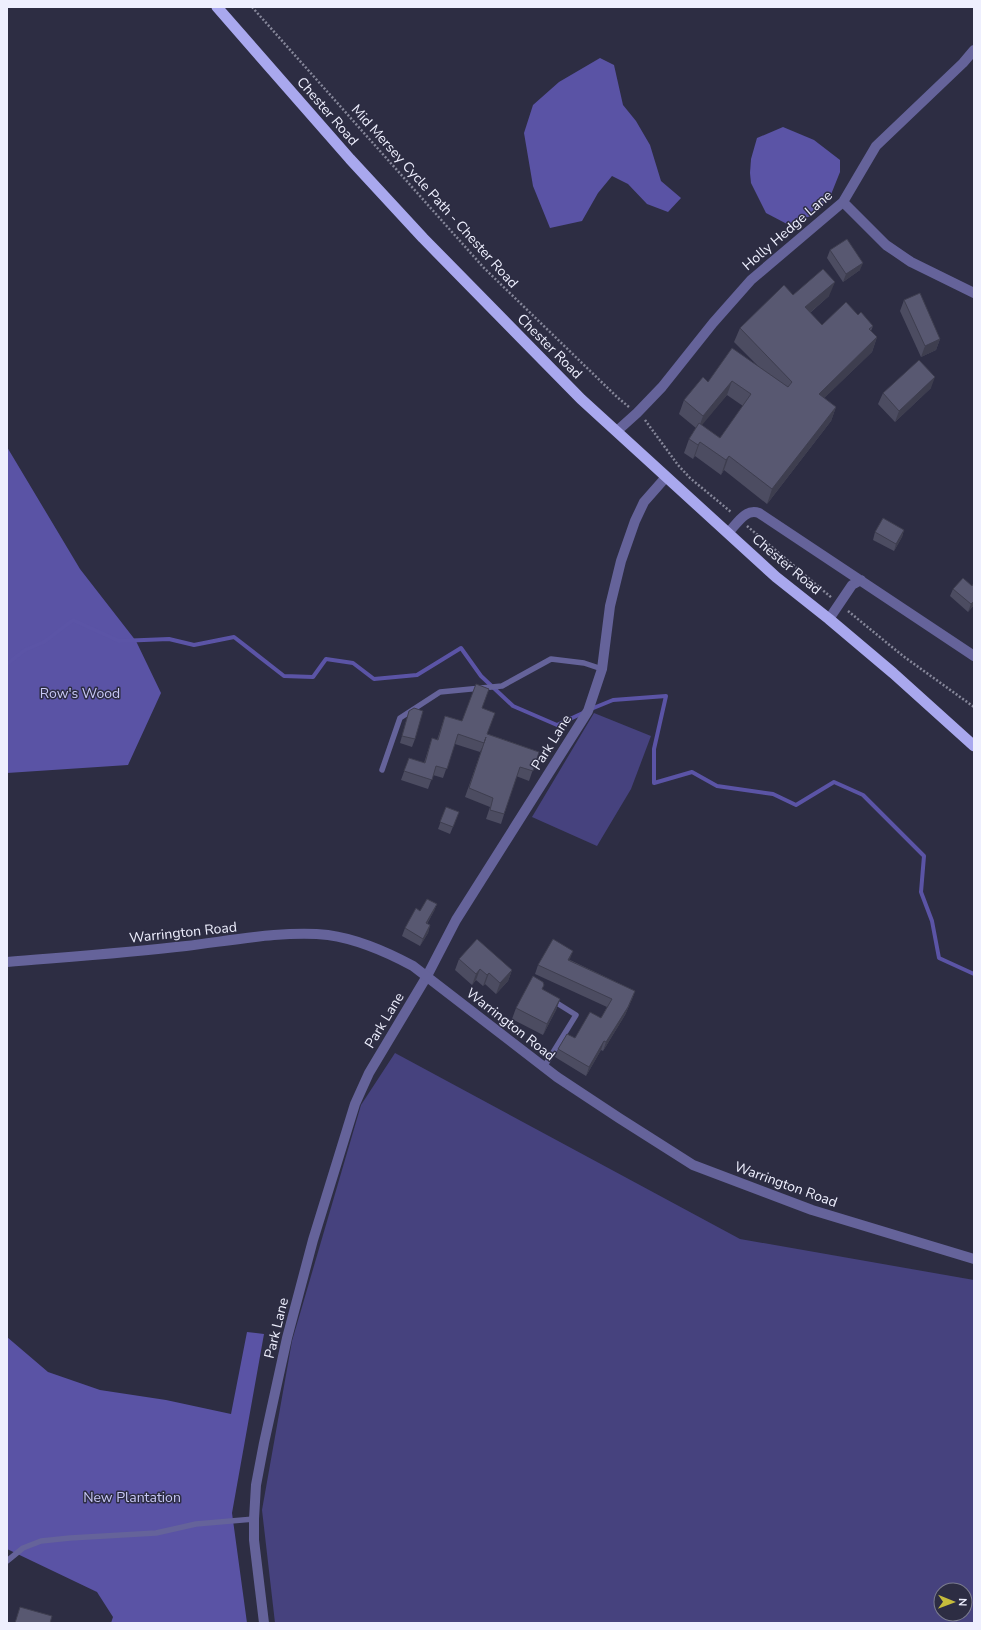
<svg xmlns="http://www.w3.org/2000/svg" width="981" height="1630" viewBox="0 0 981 1630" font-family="'Nunito Sans',sans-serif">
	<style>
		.green { fill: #46427e; fill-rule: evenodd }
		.forest { fill: #5a53a5 }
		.water { fill: #5b54a6 }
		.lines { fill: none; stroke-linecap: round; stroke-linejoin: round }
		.stream { stroke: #5b54a6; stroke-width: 4 }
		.path { stroke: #86879a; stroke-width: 2.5; stroke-dasharray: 2 2; stroke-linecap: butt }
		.service { stroke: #65639a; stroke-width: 5.5 }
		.minor { stroke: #65639a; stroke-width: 10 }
		.tertiary { stroke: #65639a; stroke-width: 10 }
		.trunk { stroke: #a9a8ee; stroke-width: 11 }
		.wall { fill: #4c4c61; fill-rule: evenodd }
		.shaded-wall { fill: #3e3e4f }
		.building { fill: #585871; stroke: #3e3e4f }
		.labels { text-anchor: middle; stroke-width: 3; stroke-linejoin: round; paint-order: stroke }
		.street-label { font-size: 14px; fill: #eeeffe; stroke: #2d2d43 }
		.park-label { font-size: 14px; fill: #c9c9f7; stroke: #2d2d43 }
	</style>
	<rect width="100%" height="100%" fill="#2d2d43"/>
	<path class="green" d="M594,713L651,736L631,789L597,846L532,817Z
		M395,1053L740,1239L974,1280V1623H275L262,1510L292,1341L361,1105ZM941,1590H965V1614H941Z"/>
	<path class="forest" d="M600,58L614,65L623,105L636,121L650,145L661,181L681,198L668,212L647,204L628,184L612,176L598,193L582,221L550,228L533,186L524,133L533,105L559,82Z
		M7,447L80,569L136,641L161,693L128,765L7,773Z
		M247,1332L264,1334L232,1513L247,1623H111L113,1617L97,1592L7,1549V1337L48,1372L100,1390L166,1400L231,1414Z"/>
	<path class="water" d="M783,127L814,140L840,160V172L830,197L811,216L787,224L766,213L751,183L750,173L751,159L757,138Z"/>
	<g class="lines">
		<path class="stream" d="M7,664L25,650L44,642L73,620L119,641L169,639L194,645L234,637L284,676L313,677L326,659L353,663L374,679L417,675L461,648L481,676L513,706L557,725L585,712
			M591,709L613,700L666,696L654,749V783L692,772L717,786L773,794L796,805L834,782L863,795L924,856L921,892L932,921L939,958L974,974"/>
		<path class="path" d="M252,7L484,268L617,397L629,407
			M645,420L678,465L690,478L731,512
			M747,526L832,598
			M848,611L903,656L974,707"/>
		<path class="service" d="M382,770L400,718L440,692L502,686L551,659L584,663L602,669
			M544,1067L576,1015L552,1000
			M7,1561L23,1548L41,1541L70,1538L156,1533L196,1524L254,1519"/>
		<path class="minor" d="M843,202L886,245L911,262L974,293
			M617,431L637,413L662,387L713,323L751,280L843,202L876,146L963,63L974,50
			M728,533C737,524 745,508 759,513L974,656
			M829,619L852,585L861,580
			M264,1623L254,1540V1519L256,1485L264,1443L287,1338L313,1240L355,1104L369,1073L427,976L456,920L588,711L602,669L610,606L621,561L635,521L644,502L666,477"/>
		<path class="tertiary" d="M7,962C67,957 126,953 186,946C229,941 285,930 328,935C357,939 387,952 413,966L557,1077L619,1118L693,1165L812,1210L974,1259"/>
		<path class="trunk" d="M217,7L350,159L423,238L581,399L776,577L829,619L893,673L974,746"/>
	</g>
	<path class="wall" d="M830,250L860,270L843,282L827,258Z
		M793,295L829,296L810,313L822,325L858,315L873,326L871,331L877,337L872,352L824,398L836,407L831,421L767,504L724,470L721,475L695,456L693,459L684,453L689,439L696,428L679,414L684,400L708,382L759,367L734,342L740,328ZM727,395L743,406L720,438L701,425Z
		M904,300L940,339L936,350L921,357L900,311Z
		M931,388L895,422L878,404L883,393Z
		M904,530L902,537L894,551L873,540L875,532Z
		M972,586L974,605L968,612L950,596L953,589Z
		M482,708L488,734L539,752L529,781L516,776L501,824L486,819L490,807L465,797L483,746L480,752L455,744L443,778L433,775L428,789L401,780L409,758L424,763L432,738L437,740L445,716L462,721Z
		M409,711L415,739L412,747L400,743Z
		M446,807L459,812L450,834L438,829Z
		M437,904L434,911L427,924L430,925L428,933L420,946L402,936L405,928Z
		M459,959L512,970L508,981L496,994L485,984L483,986L476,980L472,985L455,970Z
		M570,960L635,991L632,999L625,1015L603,1051L601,1050L586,1076L555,1057L558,1049L575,1038L601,1018L607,1007L535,974L538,965Z
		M542,989L560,999L556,1010L543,1035L512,1019L516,1008Z"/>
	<path class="shaded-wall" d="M863,263L860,270L843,282L846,274Z
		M835,282L829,296L800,321L805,307Z
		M877,337L872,352L814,408L819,394Z
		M940,339L936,350L921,357L925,346Z
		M935,377L931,388L895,422L899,411Z
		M732,381L727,395L698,430L703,416Z
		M836,407L831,421L767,504L772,489Z
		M700,442L695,456L693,459L698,445Z
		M729,456L724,470L721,475L726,460Z
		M904,530L902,537L894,551L896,544Z
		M974,601V605L968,612L971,604Z
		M437,904L434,911L423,930L426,923Z
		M430,925L428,933L420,946L423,939Z
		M573,951L570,959L565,968L568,960Z
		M480,969L476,980L472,985L476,974Z
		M512,970L508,981L496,994L500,983Z
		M489,973L485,984L483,986L487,975Z
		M635,991L632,999L625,1015L603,1051L606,1042Z
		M560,999L556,1010L543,1035L547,1024Z
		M604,1041L601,1050L586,1076L589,1067Z"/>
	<path class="building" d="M847,239L863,263L846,274L830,250Z
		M823,269L835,282L805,307L822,325L846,302L858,315L861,312L873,326L869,329L877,337L819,394L836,407L772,489L729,456L726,460L700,442L698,445L689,439L699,423L720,438L751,394L732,381L703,416L684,400L703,377L708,382L732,348L788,387L792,382L740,328L784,285L793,295Z
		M920,293L940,339L925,346L904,300Z
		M919,360L935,377L899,411L883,393Z
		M883,518L904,530L896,544L875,532Z
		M963,578L972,586L974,583V601L971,604L953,589Z
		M476,684L489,689L482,708L495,713L487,734L539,752L533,771L520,767L504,814L490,810L493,798L469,788L486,737L484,743L458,734L447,769L436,766L432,780L404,771L409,758L425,763L432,738L438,740L445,716L462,721Z
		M414,708L423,711L415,739L402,736L409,711Z
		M446,807L459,812L453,827L440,822Z
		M427,899L437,904L426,923L430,925L423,939L405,928L416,908L420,911Z
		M477,939L512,970L500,983L489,973L487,975L480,969L476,974L459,959Z
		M553,939L573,951L568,960L635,991L628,1007L606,1042L604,1041L589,1067L558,1049L567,1034L575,1038L590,1012L601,1018L612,999L538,965Z
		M533,976L543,982L544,985L542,989L560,999L547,1024L516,1008Z
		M20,1607L52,1616L50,1623H15Z"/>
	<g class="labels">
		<g class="street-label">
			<text transform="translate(328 111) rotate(49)" y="5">Chester Road</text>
			<text transform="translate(435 196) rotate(48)" y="5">Mid Mersey Cycle Path - Chester Road</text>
			<text transform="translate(787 230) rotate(-41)" y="5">Holly Hedge Lane</text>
			<text transform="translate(550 346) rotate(45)" y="5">Chester Road</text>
			<text transform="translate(787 564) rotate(40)" y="5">Chester Road</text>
			<text transform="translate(551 742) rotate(-58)" y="5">Park Lane</text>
			<text transform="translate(183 932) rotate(-6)" y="5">Warrington Road</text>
			<text transform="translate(384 1020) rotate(-59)" y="5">Park Lane</text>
			<text transform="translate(511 1024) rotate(38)" y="5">Warrington Road</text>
			<text transform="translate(786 1184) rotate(20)" y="5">Warrington Road</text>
			<text transform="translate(276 1328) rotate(-76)" y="5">Park Lane</text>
		</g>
		<g class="park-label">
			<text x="80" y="698">Row's Wood</text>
			<text x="132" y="1502">New Plantation</text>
		</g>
	</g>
	<rect width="981" height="1630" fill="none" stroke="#eeeffe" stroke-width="16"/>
	<g transform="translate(953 1602) rotate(91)"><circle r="19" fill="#2d2d43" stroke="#7a7b8e"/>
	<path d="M0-3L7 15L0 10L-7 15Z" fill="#c6bc3c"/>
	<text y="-6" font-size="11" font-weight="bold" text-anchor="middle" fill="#eeeffe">N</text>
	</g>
</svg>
